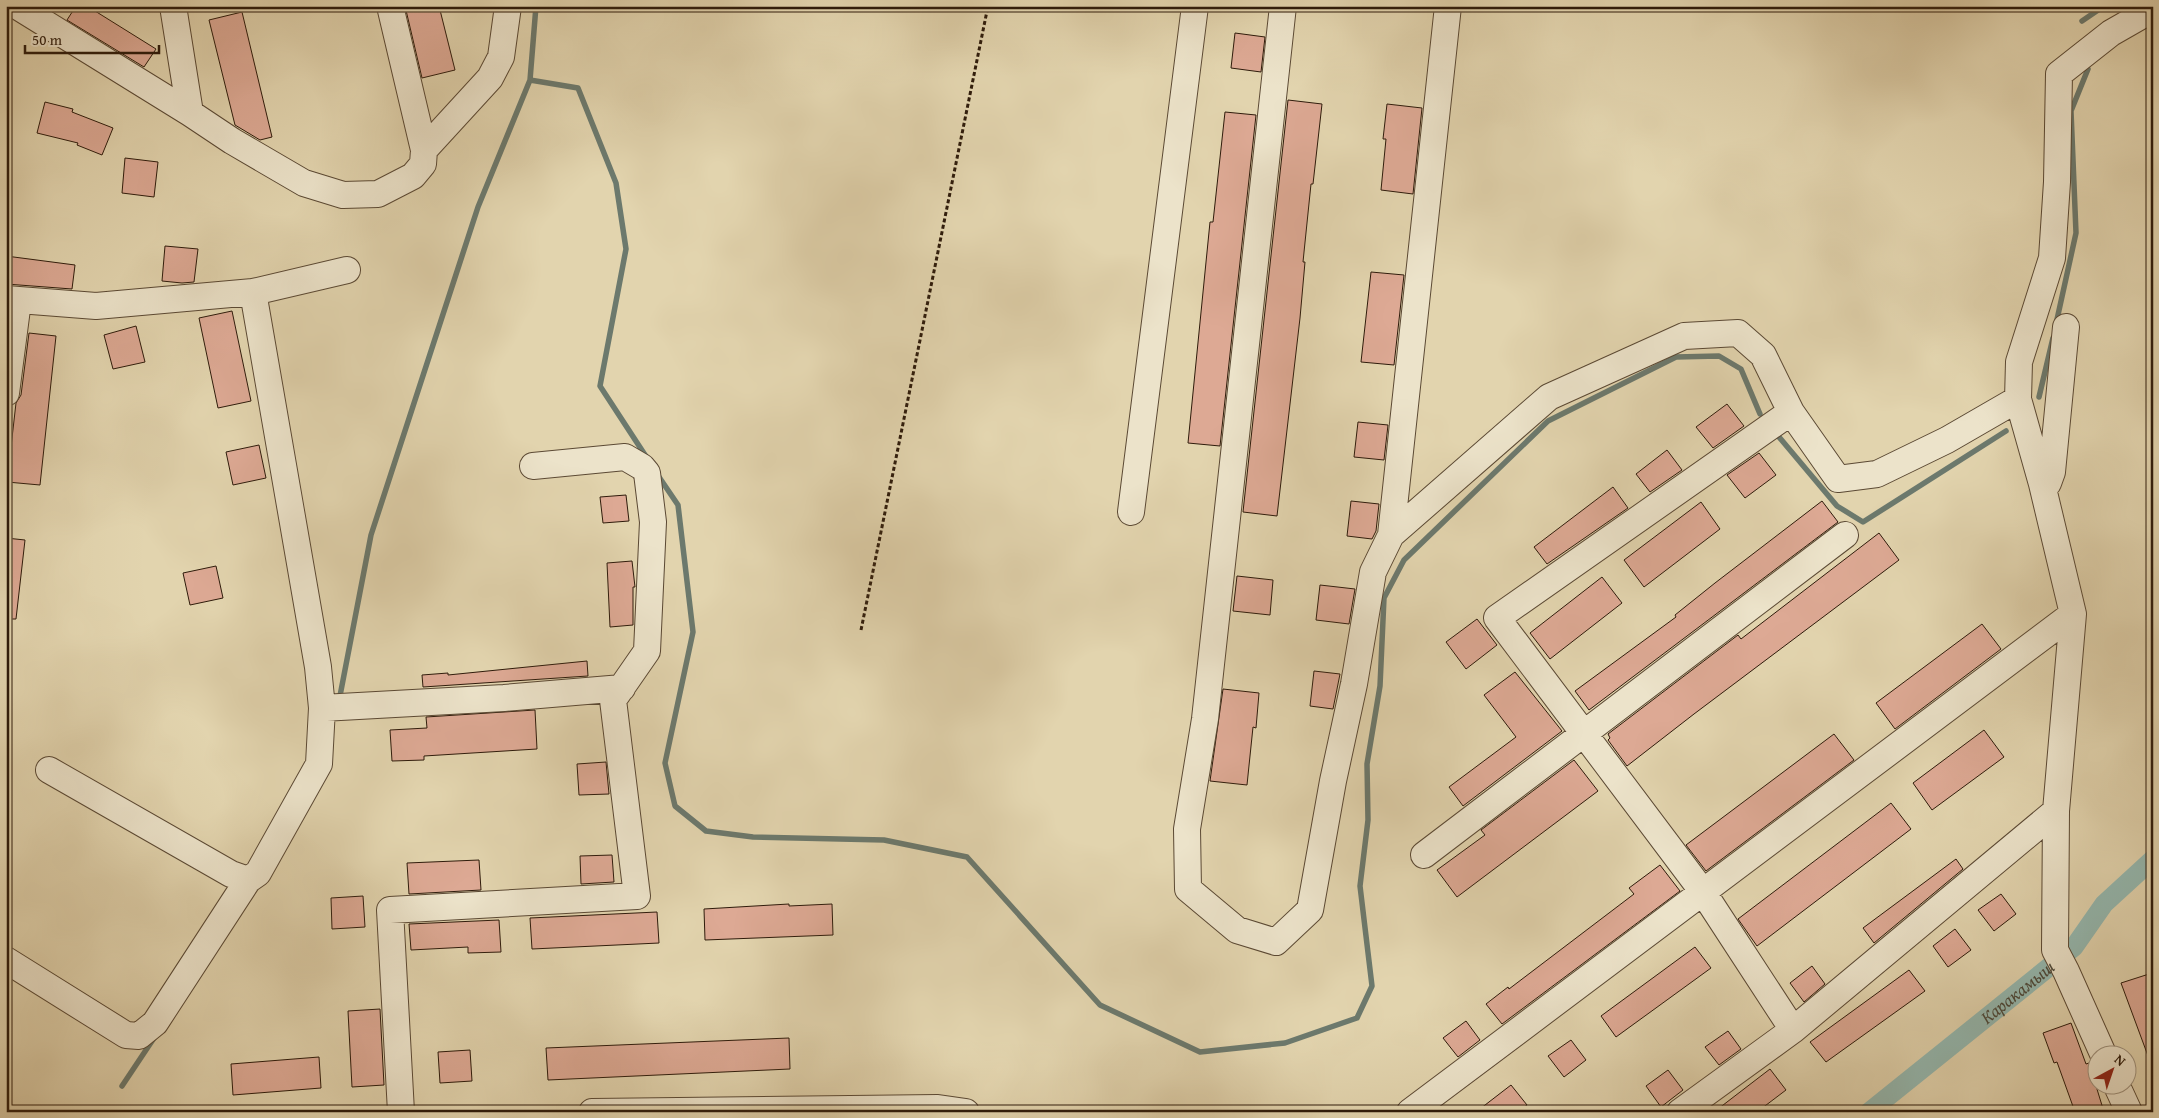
<svg xmlns="http://www.w3.org/2000/svg" width="2159" height="1118" viewBox="0 0 2159 1118" font-family="'Gentium Book Plus',serif">
	<style>
		.lines { fill: none; stroke-linecap: round; stroke-linejoin: round }
		.stream { stroke: #6c796d; stroke-width: 5.5 }
		.canal { stroke: #95b8af; stroke-width: 19 }
		.building { fill: #dda994; stroke: #2e1b0b }
		.minor-casing { stroke: #5b4934; stroke-width: 28 }
		.path { stroke: #2e1b0b; stroke-width: 3; stroke-dasharray: 4 2.5; stroke-linecap: butt }
		.minor { stroke: #ece3ca; stroke-width: 26 }
		.labels { text-anchor: middle; stroke-width: 4; stroke-linejoin: round; paint-order: stroke }
		.water-label { font-size: 18px; font-style: italic; fill: #4d4a3c; stroke: #ece3ca }
	</style>
	<rect width="100%" height="100%" fill="#e2d4ae"/>
	<filter id="stains"><feTurbulence type="fractalNoise" baseFrequency=".004" numOctaves="4"/><feColorMatrix values="0 0 0 0 .2 0 0 0 0 .09 0 0 0 0 .02 0 0 0 .5 -.17"/></filter>
	<radialGradient id="worn" r=".72"><stop offset=".6" stop-color="#630" stop-opacity="0"/><stop offset="1" stop-color="#630" stop-opacity=".3"/></radialGradient>
	<g class="lines">
		<path class="stream" d="M2082,21L2104,6
			M530,80L578,88L616,183L626,249L600,386L647,458
			M2056,324L2076,233L2071,111L2088,69
			M2039,397L2053,338
			M1774,431L1837,506L1863,522L2006,431
			M657,474L678,505L693,632L665,763L675,806L706,831L753,837L884,840L967,857L1100,1005L1200,1052L1285,1043L1357,1018L1372,986L1360,886L1368,820L1367,764L1380,686L1384,598L1404,560L1548,421L1676,357L1719,356L1741,369L1760,414
			M339,701L371,535L478,207L530,80L536,6
			M122,1086L154,1038"/>
		<path class="canal" id="s1" d="M1869,1112L2074,947L2104,904L2153,859"/>
	</g>
	<path class="building" d="M76,6H87L156,49L144,67L67,20Z
		M405,6H439L455,70L422,78Z
		M242,12L272,137L260,140L235,125L209,20Z
		M1235,33L1265,37L1261,72L1231,68Z
		M1288,100L1322,104L1313,184H1311L1303,262H1305L1300,318L1277,516L1243,512Z
		M45,102L73,109L72,112L113,128L102,155L77,145L78,143L37,133Z
		M1387,104L1422,108L1413,194L1381,190L1386,139H1383Z
		M1225,112L1256,115L1220,446L1188,443L1210,222H1213Z
		M125,158L158,162L154,197L122,193Z
		M165,246L198,249L194,282L182,283L162,281Z
		M6,256L75,265L72,289L6,284Z
		M1371,272L1404,275L1394,365L1361,362Z
		M232,311L251,401L218,408L199,318Z
		M136,326L145,362L113,369L104,335Z
		M29,333L56,336L40,485L7,482L16,403L21,395Z
		M1727,404L1744,426L1713,448L1696,427Z
		M1358,422L1388,425L1384,460L1354,457Z
		M259,445L266,478L233,485L226,452Z
		M1667,450L1682,470L1650,492L1636,474Z
		M1759,453L1776,475L1745,498L1727,475Z
		M1613,487L1628,508L1547,564L1534,547Z
		M626,495L629,521L603,523L600,497Z
		M1351,501L1379,504L1376,531L1372,539L1347,536Z
		M1822,501L1838,522L1589,710L1575,691L1676,617L1675,615L1715,583Z
		M1701,502L1720,529L1644,587L1624,560Z
		M1879,533L1899,560L1694,714L1627,766L1608,740L1610,738L1608,734L1738,635L1741,639Z
		M6,538L25,540L16,619H6Z
		M632,561L635,587H633V625L610,627L607,563Z
		M216,566L223,598L190,605L183,573Z
		M1237,576L1273,580L1270,615L1233,611Z
		M1602,577L1622,603L1550,659L1530,633Z
		M1320,585L1355,589L1349,624L1316,620Z
		M1477,619L1497,645L1466,669L1446,642Z
		M1982,624L2001,649L1895,729L1876,703Z
		M587,661L588,676L423,687L422,675L448,673V675Z
		M1314,671L1340,674L1333,709L1310,706Z
		M1515,672L1562,731L1463,806L1449,787L1516,737L1484,695Z
		M1223,689L1259,693L1256,728L1253,727L1247,785L1210,781Z
		M535,710L537,749L424,756V760L392,761L390,730L427,728L426,717Z
		M1984,730L2004,757L1932,810L1913,783Z
		M1834,734L1854,760L1706,871L1686,845Z
		M1574,760L1598,791L1457,897L1437,870L1485,835L1481,830Z
		M606,762L609,794L579,795L577,764Z
		M1891,803L1911,829L1757,946L1738,919Z
		M612,855L614,882L581,884L580,856Z
		M1956,859L1963,869L1874,943L1863,928Z
		M479,860L481,890L409,894L407,863Z
		M1660,865L1680,891L1502,1024L1486,1004L1508,987L1509,989L1634,894L1629,888Z
		M2001,894L2016,914L1994,931L1978,910Z
		M363,896L365,927L332,929L331,898Z
		M789,904V906L832,904L833,935L705,940L704,909Z
		M657,912L659,943L532,949L530,918Z
		M499,920L501,952L468,953V947L411,950L409,924Z
		M1955,929L1971,950L1948,967L1933,946Z
		M1695,947L1711,968L1616,1037L1601,1016Z
		M1812,966L1825,984L1804,1002L1790,983Z
		M1909,970L1925,991L1826,1062L1810,1042Z
		M2149,974L2153,984V1064H2151L2121,983Z
		M380,1009L384,1085L352,1087L348,1011Z
		M1466,1021L1480,1040L1458,1057L1443,1038Z
		M2071,1023L2086,1064L2089,1063L2104,1112H2075L2057,1062L2054,1063L2043,1033Z
		M1728,1031L1741,1049L1719,1065L1705,1047Z
		M789,1038L790,1069L548,1080L546,1048Z
		M1571,1040L1586,1060L1564,1077L1548,1056Z
		M470,1050L472,1081L440,1083L438,1052Z
		M319,1057L321,1088L233,1095L231,1064Z
		M1770,1069L1786,1090L1757,1112H1714Z
		M1668,1070L1683,1090L1661,1107L1646,1086Z
		M1511,1085L1527,1105L1518,1112H1476Z"/>
	<g class="lines">
		<defs>
			<path id="minor" d="M17,6L190,113L232,141L304,183L343,195L378,194L413,176L423,164L424,150L490,78L501,57L508,6
				M173,6L190,113
				M390,6L424,150
				M1283,6L1205,719L1187,829L1188,889L1237,930L1276,942L1310,910L1333,781L1354,684L1373,572L1391,535L1448,6
				M6,299L96,306L253,292L347,270
				M6,393L18,301
				M1791,412L1497,618L1703,892L1793,1030
				M2042,484L2048,483L2052,472L2066,327
				M1131,512L1195,6
				M1391,535L1549,397L1684,336L1738,333L1763,355L1791,412L1838,479L1877,474L1947,440L2018,399
				M322,708L504,698L622,688
				M49,770L231,874L248,880L258,873L319,764L322,708L318,667L253,292
				M1424,855L1845,535
				M6,960L126,1035L139,1036L155,1023L248,880
				M2104,1056L2066,971L2055,950L2056,811L2073,614L2042,484L2018,399L2019,362L2052,258L2057,182L2059,74L2111,33L2153,9
				M2117,1086L2129,1112
				M401,1112L390,910L637,896L613,700L647,651L653,522L647,473L642,467L625,457L533,466
				M592,1112L938,1108L966,1112
				M1410,1112L2073,614
				M1680,1112L1793,1030L2056,811"/>
		</defs>
		<use href="#minor" class="minor-casing"/>
		<path class="path" d="M861,630L988,6"/>
		<use href="#minor" class="minor"/>
	</g>
	<g class="labels">
		<g class="water-label">
			<text dy="6" stroke="none"><textPath href="#s1" startOffset="191">Каракамыш</textPath></text>
		</g>
	</g>
	<rect width="2159" height="1118" fill="none" stroke="#e2d4ae" stroke-width="25"/>
	<rect x="8" y="8" width="2144" height="1103" fill="none" stroke="#2e1b0b" stroke-width="2.5"/>
	<rect x="12" y="12" width="2134" height="1093" fill="none" stroke="#2e1b0b"/>
	<g transform="translate(2112 1070) rotate(40)"><circle r="24" fill="#ece3ca" stroke="#a0937e"/>
	<path d="M0-4L9 19L0 12L-9 19Z" fill="#8f2418"/>
	<text y="-8" font-size="14" font-weight="bold" text-anchor="middle" fill="#2e1b0b">N</text>
	</g>
	<path d="M25 45v8h134v-8" fill="none" stroke="#2e1b0b" stroke-width="2.5"/>
	<text x="32" y="45" font-size="15" fill="#2e1b0b" stroke="#ece3ca" stroke-width="4" paint-order="stroke">50 m</text>
	<rect width="100%" height="100%" filter="url(#stains)"/>
	<rect width="100%" height="100%" fill="url(#worn)"/>
</svg>
